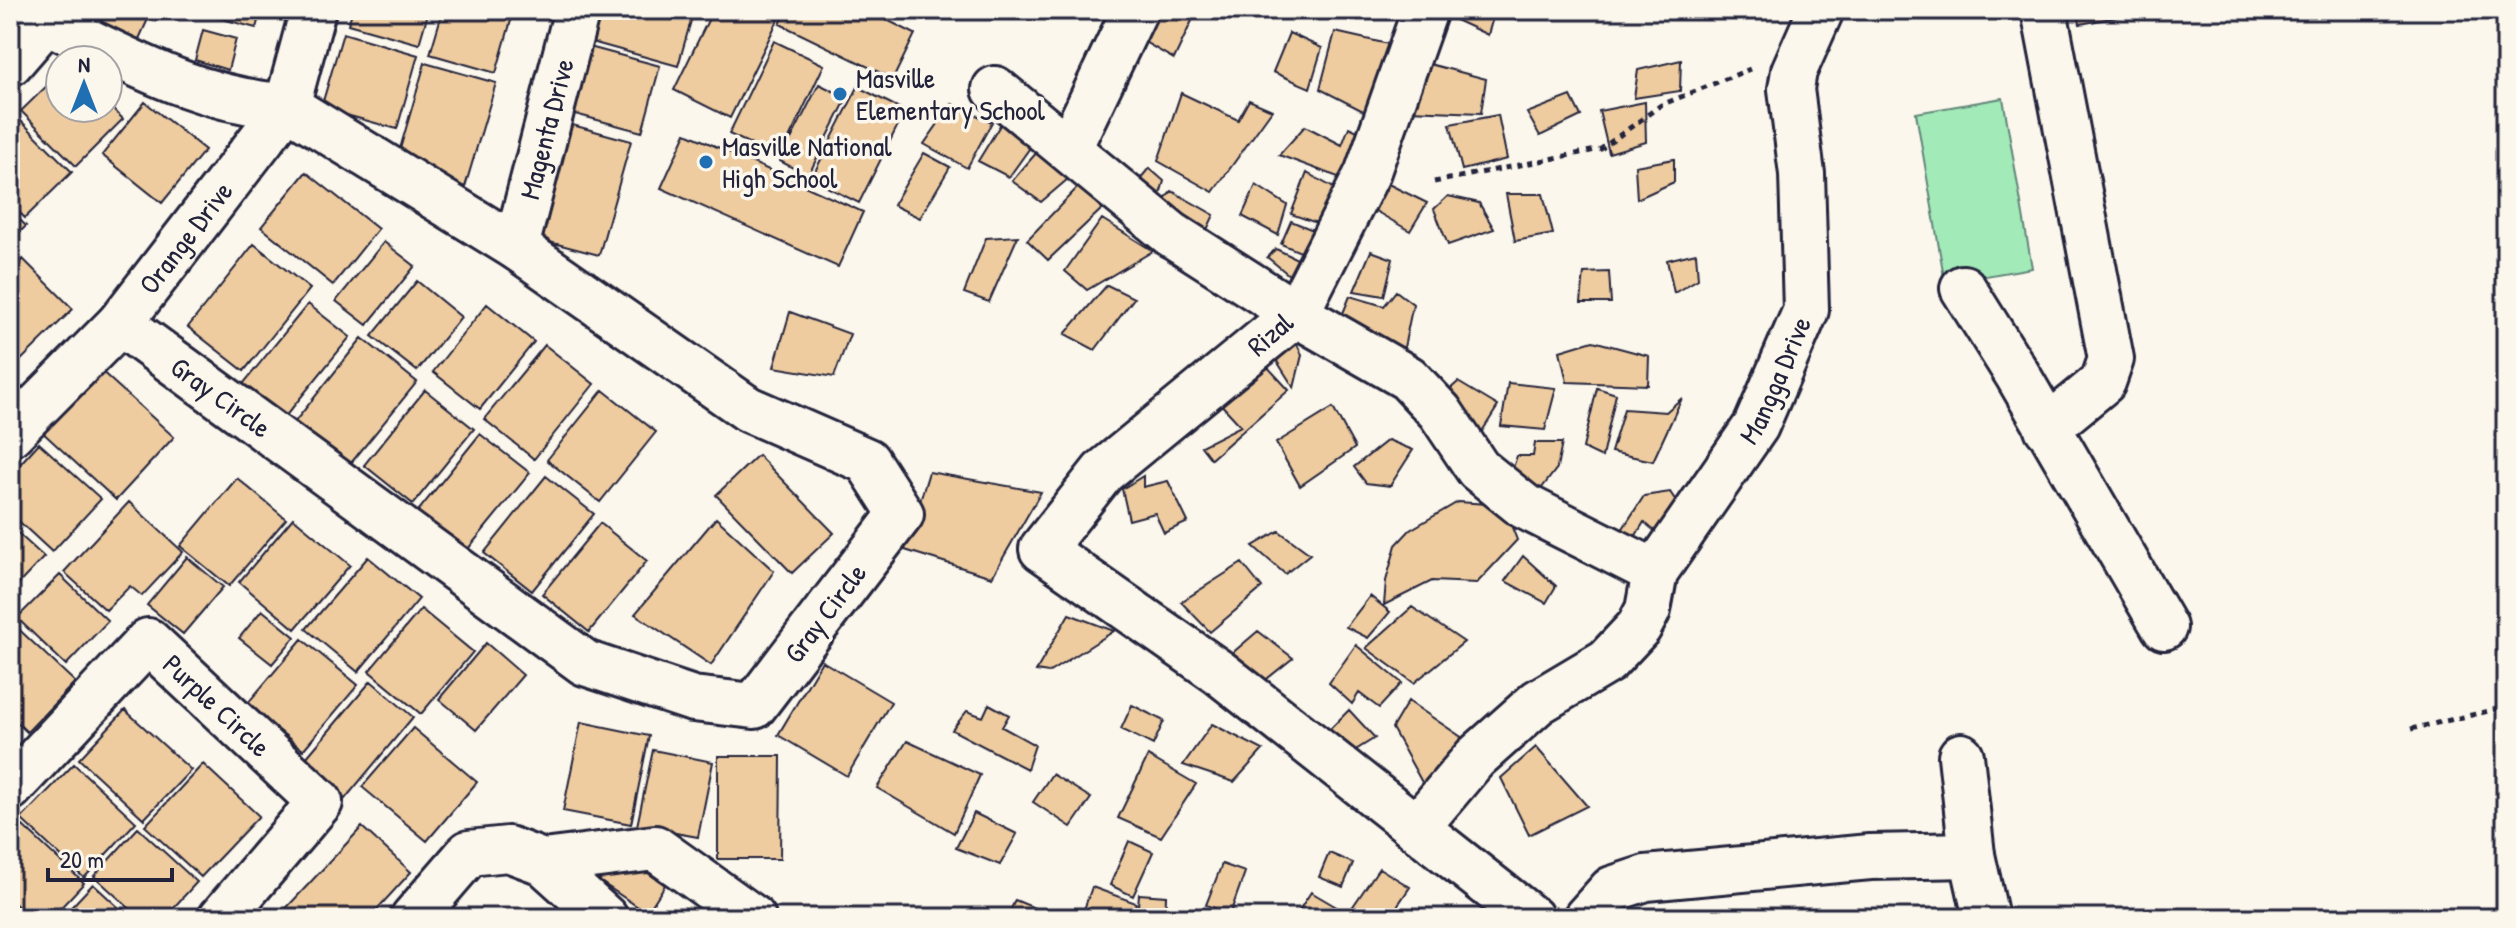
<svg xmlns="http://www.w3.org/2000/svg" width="2516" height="928" viewBox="0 0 2516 928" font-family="'Patrick Hand',sans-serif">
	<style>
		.green { fill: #a2eab8; stroke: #62867a; stroke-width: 2 }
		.building { fill: #eecc9f; stroke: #22223b; stroke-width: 2 }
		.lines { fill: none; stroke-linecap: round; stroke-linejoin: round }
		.minor-casing { stroke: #22223b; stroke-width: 50 }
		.path { stroke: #22223b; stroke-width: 5; stroke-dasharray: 6 6; stroke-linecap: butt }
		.minor { stroke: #fbf7ec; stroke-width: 44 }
		.poi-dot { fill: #1f6fb2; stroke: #fbf7ec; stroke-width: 3 }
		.labels { text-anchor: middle; stroke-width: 7; stroke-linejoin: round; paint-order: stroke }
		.poi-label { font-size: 28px; fill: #22223b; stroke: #fbf7ec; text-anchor: start }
		.street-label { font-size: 28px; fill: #22223b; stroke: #fbf7ec }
	</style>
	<rect width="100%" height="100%" fill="#fbf7ec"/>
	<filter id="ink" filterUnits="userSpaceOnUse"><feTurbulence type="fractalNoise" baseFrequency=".0125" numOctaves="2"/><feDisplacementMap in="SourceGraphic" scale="16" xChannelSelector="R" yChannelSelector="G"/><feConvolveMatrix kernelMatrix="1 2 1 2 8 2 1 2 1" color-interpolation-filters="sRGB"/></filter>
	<g filter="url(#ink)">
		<path class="green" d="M2003,98L2032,268L1945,283L1916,113Z"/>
		<path class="building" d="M106,10H133L149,17L134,50L96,34Z
			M189,10H261L256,28Z
			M353,10H429L419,44L348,24Z
			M443,10H514L496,73L430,54Z
			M589,10H694L678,66L581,39Z
			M713,10H783L730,118L674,90Z
			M787,10H867L915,34L893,79L780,24Z
			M1153,10H1197L1174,59L1138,38Z
			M1452,10H1495L1488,35L1449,17Z
			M2077,10H2154L2080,24Z
			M203,30L236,39L228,70L195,60Z
			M1335,32L1397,46L1373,116L1320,89Z
			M343,33L418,55L397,129L321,108Z
			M1289,33L1322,48L1310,88L1273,72Z
			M774,41L824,65L780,158L729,134Z
			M582,45L660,66L642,132L564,111Z
			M1681,60L1680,91L1634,98L1638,70Z
			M1418,61L1486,79L1481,113L1409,110Z
			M425,63L496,83L465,187L395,166Z
			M60,73V108H108V104L123,119L76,166L21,111Z
			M819,84L847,98L808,176L780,161Z
			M858,87L905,111L859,203L811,179Z
			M1181,93L1238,120L1249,100L1272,110L1213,192L1158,161Z
			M1571,96L1581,116L1540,136L1527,113Z
			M145,102L205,150L162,203L102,155Z
			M1645,102L1646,142L1609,153L1599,111Z
			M952,104L992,122L967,168L924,144Z
			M1498,115L1507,159L1462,170L1450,124Z
			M17,117L72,172L25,218L10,203V124Z
			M554,120L631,141L599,255L523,235Z
			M1002,122L1039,135L1009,177L978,161Z
			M1305,126L1342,145L1349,127L1362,133L1346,180L1279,155Z
			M686,133L863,212L838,267L661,188Z
			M1044,144L1075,173L1041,202L1012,181Z
			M924,153L950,167L920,218L893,205Z
			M1674,159V182L1637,199L1635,166Z
			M1149,168L1164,181L1156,208L1131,190Z
			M306,172L378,229L333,285L261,227Z
			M1307,173L1339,191L1325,226L1291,214Z
			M1380,180L1427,203L1410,231L1365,205Z
			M1256,185L1287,205L1278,235L1242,216Z
			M1079,186L1106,205L1048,260L1027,240Z
			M1172,191L1214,215L1202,240L1156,208Z
			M1506,194H1543L1553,234L1515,241Z
			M1448,196L1479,203L1494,229L1448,245L1434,209Z
			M10,210L26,226L10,242Z
			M1102,219L1153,251L1087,290L1065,271Z
			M1291,221L1323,234L1315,258L1281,244Z
			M1018,236L989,302L964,293L986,238Z
			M384,242L415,266L367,325L336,301Z
			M254,244L310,289L244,371L188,327Z
			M1276,249L1310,265L1295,280L1267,257Z
			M1371,251L1393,259L1384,296L1354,291Z
			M1696,253L1698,279L1674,293L1667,260Z
			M23,259L73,309L14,367L10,362V272Z
			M1609,272L1611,303H1581L1584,273Z
			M417,281L461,317L417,371L372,336Z
			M1107,285L1134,298L1095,350L1065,334Z
			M1396,291L1413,304L1401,362L1339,323L1350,296L1384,306Z
			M308,304L350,337L284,418L243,384Z
			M487,304L534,342L480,409L433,372Z
			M790,312L850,334L834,377L774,367Z
			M1291,331L1302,355L1294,388L1268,347Z
			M362,338L417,382L347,468L293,424Z
			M1593,341L1649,356L1648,385L1567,382L1560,351Z
			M545,345L594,384L534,459L484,419Z
			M1264,363L1289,390L1211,459L1201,446L1241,426L1218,401Z
			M98,368L174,437L116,500L40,430Z
			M1458,382L1498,406L1481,433L1440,398Z
			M1508,383L1556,388L1545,430L1501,426Z
			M1597,388L1616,394L1602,457L1583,448Z
			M425,390L474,429L413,504L364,465Z
			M603,390L656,432L600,502L547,460Z
			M1682,398L1653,461L1611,452L1624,409L1666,412Z
			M1333,408L1355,448L1300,486L1276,443Z
			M480,434L530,473L463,555L414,516Z
			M1388,440L1413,450L1390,486L1366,483L1354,467Z
			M39,443L101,499L52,552L10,513V475Z
			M1535,443H1562L1557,468L1532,501L1507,485L1517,456H1533Z
			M758,455L834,533L792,573L716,495Z
			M929,472L1041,492L992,577L905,550Z
			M546,476L594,514L532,591L484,553Z
			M1143,476V487L1168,481L1188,522L1164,533L1155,513L1129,520L1122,489Z
			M237,478L286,519L229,586L180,546Z
			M1670,492L1682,510L1665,540L1644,522L1632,542L1620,533L1644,496Z
			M129,502L183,552L142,596L130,586L106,610L64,572Z
			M1458,502L1503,505L1517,540L1477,583L1432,581L1384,605L1386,581L1396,545L1410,530Z
			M293,518L350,565L295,629L239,582Z
			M716,518L774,571L711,665L635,614Z
			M600,523L647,561L589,632L542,594Z
			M10,526L44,557L10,593Z
			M1279,531L1310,554L1285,574L1253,546Z
			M1523,556L1556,586L1546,603L1505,581Z
			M187,557L223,587L183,634L147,605Z
			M368,557L419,599L358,672L306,629Z
			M1242,563L1262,588L1210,632L1181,602Z
			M60,575L108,621L66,665L17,618Z
			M1370,596L1390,612L1368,638L1346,627Z
			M1412,607L1464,642L1414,683L1366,648Z
			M421,609L473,652L421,714L369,671Z
			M262,610L295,637L272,664L239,638Z
			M1069,614L1114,631L1048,673L1036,671Z
			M10,621L75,682L27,732L10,716Z
			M1258,631L1293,658L1258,686L1223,661Z
			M302,639L358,685L303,750L247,704Z
			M486,643L523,675L476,730L439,699Z
			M1356,645L1402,683L1379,708L1359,693L1352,704L1329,683Z
			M822,661L891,702L847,776L778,735Z
			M371,681L413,717L344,800L301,764Z
			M1408,701L1476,747L1429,795L1392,728Z
			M989,704L1009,715L1002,727L1035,745L1027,769L952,730L967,711L983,717Z
			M1132,705L1164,721L1153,745L1121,729Z
			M125,710L191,770L144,819L79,759Z
			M1349,710L1375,738L1341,759L1322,737Z
			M581,722L649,736L631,824L563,811Z
			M1212,724L1263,750L1234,782L1183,765Z
			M413,728L477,782L427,841L362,787Z
			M907,741L980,775L954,833L877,788Z
			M1536,747L1587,806L1529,835L1501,778Z
			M653,750L713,762L698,837L637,826Z
			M718,756H781L780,859H718Z
			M1148,756L1196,784L1161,837L1118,818Z
			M74,764L136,822L84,878L21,819Z
			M203,764L259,816L201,877L145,826Z
			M1052,774L1091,798L1071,827L1033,802Z
			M974,813L1017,834L1000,865L956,848Z
			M23,826L84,883L51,918H30L10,899V841Z
			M362,827L411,872L369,918H277Z
			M138,828L197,882L164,918H140L94,876Z
			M1129,841L1153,852L1133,896L1110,885Z
			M1329,853L1353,863L1343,887L1319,877Z
			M622,855L665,885L647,913L592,876Z
			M1222,864L1245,872L1230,914L1206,905Z
			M1379,868L1410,887L1389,918L1376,914L1374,918H1345Z
			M93,884L130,918H61Z
			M1092,887L1136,903L1131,918H1081Z
			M1311,892L1340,909L1335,918H1294Z
			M1139,894L1166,896L1165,918H1137Z
			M1015,900L1042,911L1040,918H1007Z
			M1180,909L1205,918H1177Z"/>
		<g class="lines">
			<defs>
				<g id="minor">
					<path d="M22,10C110,49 189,101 287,106L516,247L748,409L867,461L901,514L754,706L693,699L585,663L120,323"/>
					<path d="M1425,10L1367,174L1296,314L1103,472L1042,549L1220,673L1531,918"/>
					<path d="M2044,10L2111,359L2103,382L2047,428"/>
					<path d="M10,63L56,10"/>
					<path d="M995,89L1171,234L1296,314L1408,378L1440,412L1478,469L1524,506L1655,572"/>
					<path d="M1069,148L1135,10"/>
					<path id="s1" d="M516,247L577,10"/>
					<path d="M1963,288L2017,374L2164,627"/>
					<path id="s2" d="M10,434L120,323L287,106L313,10"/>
					<path d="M1961,756L1972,855L1986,918"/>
					<path id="s3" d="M10,788L148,641L320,802L221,918"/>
					<path id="s4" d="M1416,828L1475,758L1538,702L1607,661L1639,627L1648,610L1655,572L1756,426L1806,310L1802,174L1791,89L1794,71L1821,10"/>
					<path d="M543,862L655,848L753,918"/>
					<path d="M413,918L469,853L508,849L543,862L605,918"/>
					<path d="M1586,918L1612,889L1646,878L1870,857L1972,855"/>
				</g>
			</defs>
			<use href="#minor" class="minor-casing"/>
			<path class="path" d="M1434,182L1601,149L1661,105L1750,69
				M2411,729L2506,707"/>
			<use href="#minor" class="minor"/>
		</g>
	</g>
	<g class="poi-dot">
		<circle cx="840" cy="94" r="8"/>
		<circle cx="706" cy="162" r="8"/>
	</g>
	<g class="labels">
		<g class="poi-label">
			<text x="856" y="88">Masville<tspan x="856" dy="32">Elementary School</tspan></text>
			<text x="722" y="156">Masville National<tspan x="722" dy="32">High School</tspan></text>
		</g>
		<g class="street-label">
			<text dy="10" stroke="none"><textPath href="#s1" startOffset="122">Magenta Drive</textPath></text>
			<text dy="10" stroke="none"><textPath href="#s2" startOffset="264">Orange Drive</textPath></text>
			<text transform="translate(1270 334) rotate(-41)" y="10">Rizal</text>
			<text dy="10" stroke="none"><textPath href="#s4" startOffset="588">Mangga Drive</textPath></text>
			<text transform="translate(221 397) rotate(36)" y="10">Gray Circle</text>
			<text transform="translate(825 613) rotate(-53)" y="10">Gray Circle</text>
			<text dy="10" stroke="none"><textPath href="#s3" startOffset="296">Purple Circle</textPath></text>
		</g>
	</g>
	<rect width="2516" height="928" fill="none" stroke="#fbf7ec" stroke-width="40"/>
	<rect x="20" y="20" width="2476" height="888" fill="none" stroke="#22223b" stroke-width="3" filter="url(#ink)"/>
	<g transform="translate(84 84)"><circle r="38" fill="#fbf7ec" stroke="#a4a2a5" stroke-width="2"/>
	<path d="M0-6L14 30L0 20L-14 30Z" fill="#1f6fb2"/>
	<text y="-12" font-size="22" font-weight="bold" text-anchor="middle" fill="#22223b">N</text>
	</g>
	<path d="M48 868v12h124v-12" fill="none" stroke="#22223b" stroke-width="4"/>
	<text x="60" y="868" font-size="24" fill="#22223b" stroke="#fbf7ec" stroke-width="6" paint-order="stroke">20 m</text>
</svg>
